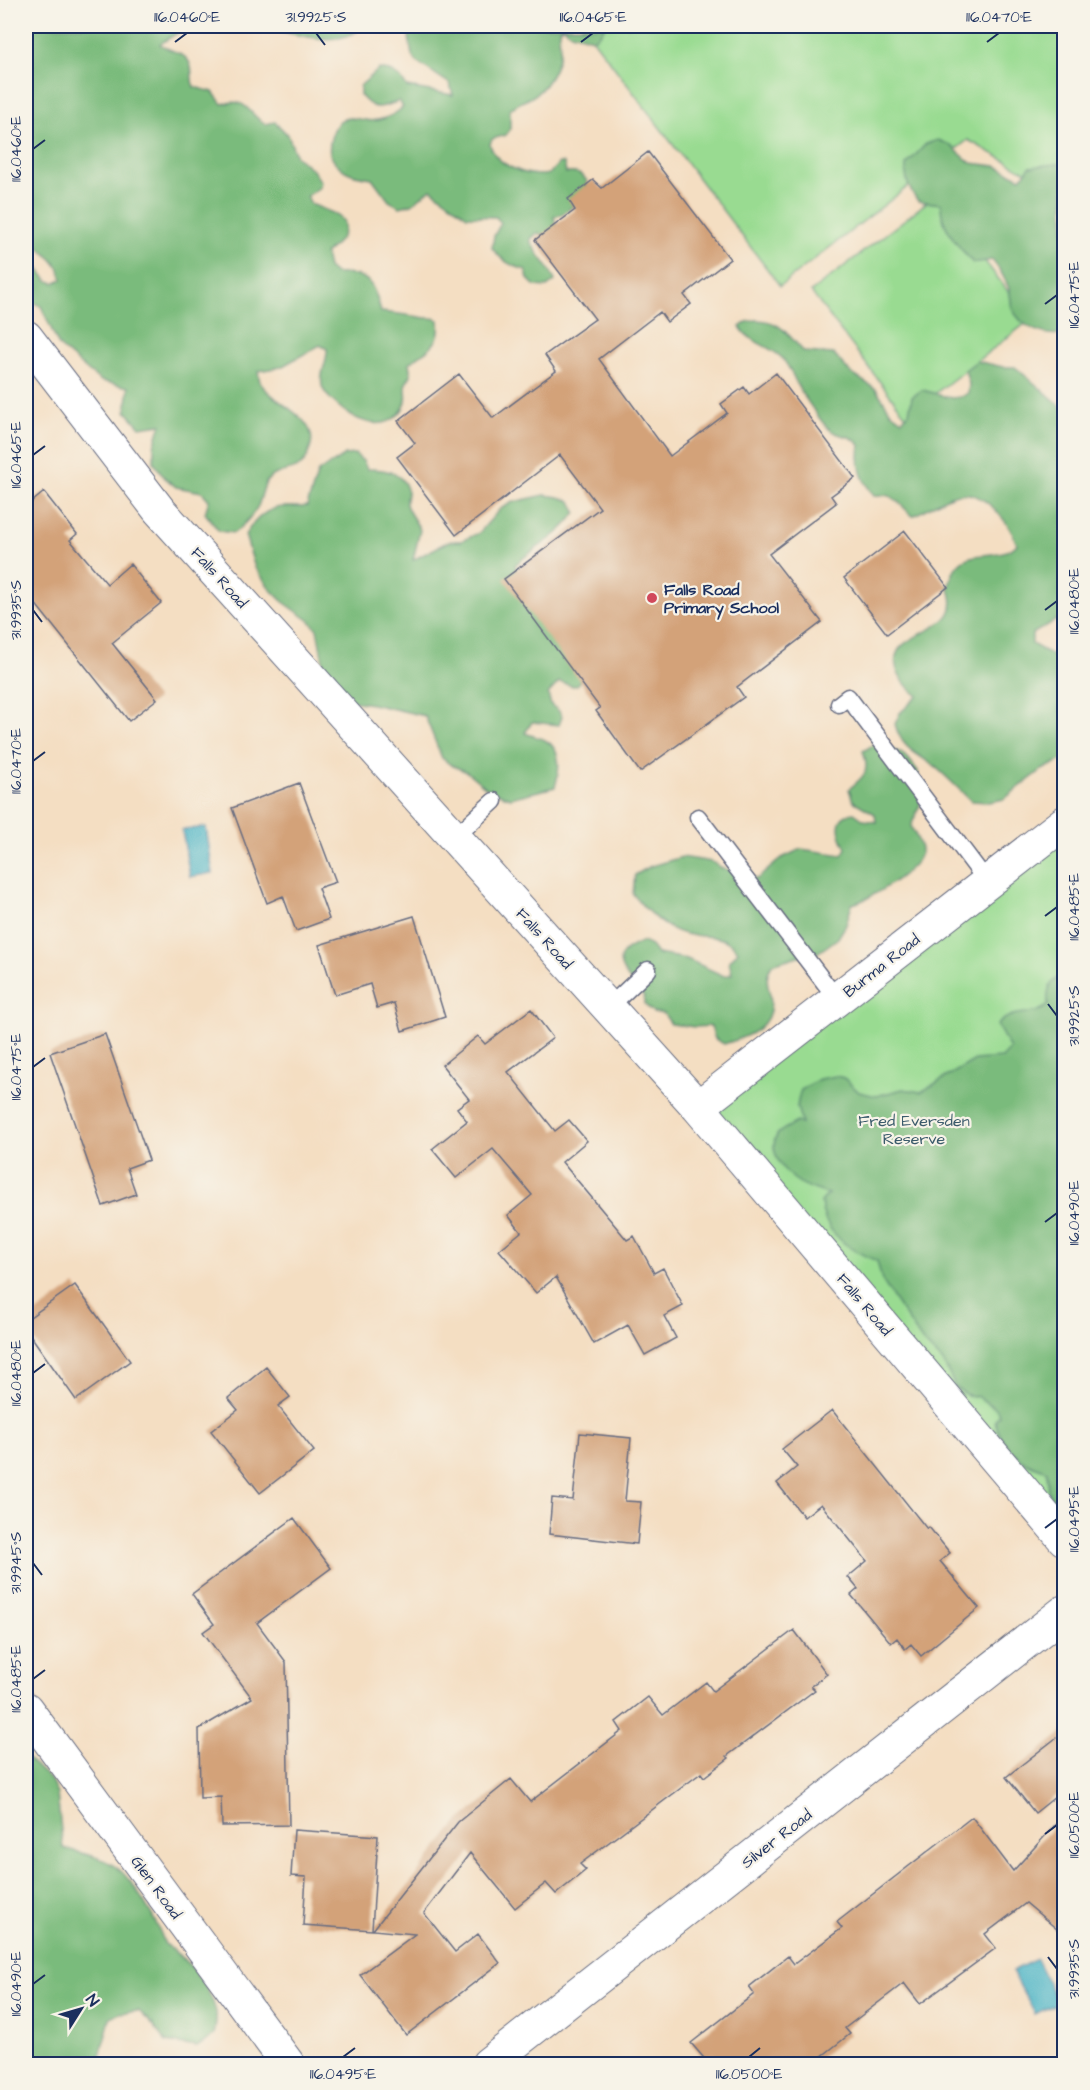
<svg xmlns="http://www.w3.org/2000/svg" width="1090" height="2090" viewBox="0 0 1090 2090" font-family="'Architects Daughter',sans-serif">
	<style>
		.green { fill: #99db91; stroke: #5a8578; stroke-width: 1.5 }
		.forest { fill: #7abb7b; stroke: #4a756c; stroke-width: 1.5 }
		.water { fill: #48b3c5; stroke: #327192; stroke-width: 1.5 }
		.building { fill: #d3a279 }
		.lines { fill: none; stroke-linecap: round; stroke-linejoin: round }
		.lane-casing { stroke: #676c81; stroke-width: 19 }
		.street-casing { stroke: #676c81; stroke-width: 35 }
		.lane { stroke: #fff; stroke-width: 16 }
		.street { stroke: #fff; stroke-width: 33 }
		.ticks { fill: none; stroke: #1b2f5e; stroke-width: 2 }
		.poi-dot { fill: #d1495b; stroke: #f7f3e8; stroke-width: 2 }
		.labels { text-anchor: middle; stroke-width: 4.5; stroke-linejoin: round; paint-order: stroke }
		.street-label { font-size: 16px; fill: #1b2f5e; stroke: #f7f3e8 }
		.poi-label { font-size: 16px; font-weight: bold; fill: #1b2f5e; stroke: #f7f3e8; text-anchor: start }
		.park-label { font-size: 16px; fill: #3a5a6b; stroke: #f7f3e8 }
		.neatline { fill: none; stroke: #1b2f5e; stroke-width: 2 }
		.ticks-label { font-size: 15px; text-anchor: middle; fill: #1b2f5e }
	</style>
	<rect width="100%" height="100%" fill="#f7f3e8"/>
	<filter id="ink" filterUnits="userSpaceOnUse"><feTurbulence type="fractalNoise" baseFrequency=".0167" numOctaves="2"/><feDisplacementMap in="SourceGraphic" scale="12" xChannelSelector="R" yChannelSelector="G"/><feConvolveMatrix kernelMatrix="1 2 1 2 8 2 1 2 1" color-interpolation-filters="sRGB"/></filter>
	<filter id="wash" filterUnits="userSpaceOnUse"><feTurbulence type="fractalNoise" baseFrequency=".008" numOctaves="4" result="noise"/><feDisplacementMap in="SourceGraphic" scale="24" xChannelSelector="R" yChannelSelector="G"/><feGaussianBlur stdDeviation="1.35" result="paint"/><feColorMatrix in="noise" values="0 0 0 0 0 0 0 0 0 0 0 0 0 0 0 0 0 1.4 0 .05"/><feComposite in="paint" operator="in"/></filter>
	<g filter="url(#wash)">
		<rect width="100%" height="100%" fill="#f4dec2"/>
		<path class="green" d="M583,26H1064V193L968,140L780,286Z
			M935,196L1030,320L906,416L811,292Z
			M1064,823V1539L698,1107Z"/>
		<path class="forest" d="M26,26H188L160,44C170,52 188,52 191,67C193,75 190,79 194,87L213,92L222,104C248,97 247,113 265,124L275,122L288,135L296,156L313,170L321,182L319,188L307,196L311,204L335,214L343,220C348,237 336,244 325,254L328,268L335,274C368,272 373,281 381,312C394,313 407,315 420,317C427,319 432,317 439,320C442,346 427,349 409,363L411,375L405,385C408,397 407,406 398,415C380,433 352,419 336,404C330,399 324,393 322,386C319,372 328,362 327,349L320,345L281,367L258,371C259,376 259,381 261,384C275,405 321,418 310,449C308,453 307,459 304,462C296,472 281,470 271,477C263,482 262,497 258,506C252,517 244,525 234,533L219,531L205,513L209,500L202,492L176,487L165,478L154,463V446L161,424L140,427L126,411L129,387L101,381L88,371L59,346L41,306L26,299V254L47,280L54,283L62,279C59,258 39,251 26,237Z
			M258,26H364C336,52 290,31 258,26Z
			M414,26H605L600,34L593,39L571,33L562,26C556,35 562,45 559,54C556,70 545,90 530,98C522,102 517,103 510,110V129L506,135L492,139L490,144C495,166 529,178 549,174L559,163H564L566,173C576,172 581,173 587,181C584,196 570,213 554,217L557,229L549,236L537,233L530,240C536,255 549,264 555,281L547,287L535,286L528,279L526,270C511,266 502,261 492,248L494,236L501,223L496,217L467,216L431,189L412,204L400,207L389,201L372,178C359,176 347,175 338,165C335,163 331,157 330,154C328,144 333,125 342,120C349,116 357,119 365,120C377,123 394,116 403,107L399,101C380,108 374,112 360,95V86L379,69C394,71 399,75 407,87L453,95L450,84L417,62L412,56L409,37Z
			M938,140L950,145L971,163L996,166L1021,178L1030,167L1064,163V334C1044,337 1021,328 1012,308C1010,300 1011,291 1007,284C1003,275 998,267 992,260L973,263C958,246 940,226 941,204L918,201C908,188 905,180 906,165L926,144Z
			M756,320C781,320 788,335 804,352L833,354L852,374L876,389L891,412L902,420L909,413L912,397L922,390C939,393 952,404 968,393L969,384L965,370L977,361L1003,367H1015L1060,405L1064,412V543L1062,550L1064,564V610L1060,618L1032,634V644L1064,662V693L1059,700L1061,712L1064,714V759L1042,770L1004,799L989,802L971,801C961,791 951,781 940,771C920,753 903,753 895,724L900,713L918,696C909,689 898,678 896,666C888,627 970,637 948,587C951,582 952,574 955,569C968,546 1001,562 1017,544C1008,520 981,484 951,496C938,501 926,510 913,516C898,504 895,491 874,496C861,479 857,466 860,445C849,432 839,439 828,428C819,420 807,400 800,390C794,379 790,366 781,357C768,345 750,343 740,327L747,322Z
			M355,454L363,461L367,469C382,469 402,471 407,489C408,494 405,499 406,504C408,513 416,521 420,530L413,560L449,541H461L479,533L500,509L513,502L545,495L559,497L571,501L576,512C559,538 537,545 515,565L521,590L585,669L577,685L573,686L559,682L548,694L551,705L559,711L562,717L559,725L532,722L525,733C530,735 537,737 543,739C563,748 560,770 555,787L510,798L489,790L467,772L451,765L442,758L425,716L372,704L343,700L325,672L317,629L310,621L282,601L272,591L255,568L245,535C253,522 266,508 283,507C291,506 298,508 307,506L318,472L345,455Z
			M873,745L899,752L908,758L918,771L920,805L911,826C914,834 922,844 921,852C919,869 868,901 852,904L846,925L838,938L826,947L814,955L798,956L772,964C765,976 767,983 770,995C776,1027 748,1037 724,1044L715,1039L711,1026L695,1027L671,1024L664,1014L653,1012L644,1004V997C628,976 600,956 643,942L651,946L657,954L687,959L724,976L732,974L729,962L738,951C725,933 705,938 685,934C664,929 645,910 633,894L635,875L651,866L682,857L712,862L722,868L757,879L782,858L801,849L842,855L846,848C838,834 833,816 854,813L864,820L876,822L875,814L853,801L849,789C865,776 870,772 863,751Z
			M1057,978L1063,980L1064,979V1505L1053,1500L1048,1490L1047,1471C1040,1468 1032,1466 1025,1462C1011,1453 998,1437 995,1420L999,1415L997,1409L978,1397L967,1395L956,1388L943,1362L922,1341L892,1296L882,1280L877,1261C851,1251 823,1233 821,1202L828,1194C816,1190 804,1187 794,1179C782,1170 768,1150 777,1135C781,1129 791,1126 797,1122L802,1124L797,1107L799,1096L801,1090L819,1079L836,1076L844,1078L859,1092L876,1096L903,1089L921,1092L975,1060L1002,1058L1010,1049L997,1025C1017,1005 1032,1020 1048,1005C1047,993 1048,985 1057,978Z
			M26,1757L50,1779L57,1794L63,1848C79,1853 101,1856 116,1867C133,1879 159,1924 165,1945C187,1958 210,1986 216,2012C217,2019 215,2028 214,2035L197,2047L166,2042L151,2023L139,2011L119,2013L110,2019L98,2064H26Z"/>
		<path class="water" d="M206,827L213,873L190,877L182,830Z
			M1036,1959L1058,2003L1035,2014L1012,1971Z"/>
		<g id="blocks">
			<path class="building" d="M648,152L730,259L684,295L691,304L667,322L660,312L599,359L670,456L727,413L721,404L744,387L749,394L776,373L855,478L831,496L836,503L769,554L822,622L737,687L744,697L640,772L596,711L600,708L504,579L600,508L560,455L456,535L397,457L415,443L398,421L459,374L493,418L556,371L545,355L595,319L535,240L575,210L568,199L593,180L602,188Z
				M44,492L77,534L70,540L107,584L130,564L161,603L112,643L157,699L129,721L26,592V507Z
				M905,531L948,587L887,634L844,578Z
				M299,783L336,882L318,888L329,919L296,931L283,896L267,903L232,808Z
				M414,916L445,1017L402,1031L394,1003L377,1008L370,984L335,995L319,945Z
				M531,1009L553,1038L508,1072L555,1131L569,1120L587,1141L562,1162L627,1240L634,1236L654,1273L663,1268L683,1306L664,1316L676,1338L645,1355L628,1325L594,1344L556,1277L536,1293L499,1250L521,1232L508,1215L532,1195L493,1149L456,1178L432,1149L467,1121L457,1108L469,1099L442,1065L478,1036L485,1044Z
				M105,1034L149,1160L127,1168L136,1194L103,1206L50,1053Z
				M75,1285L130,1361L76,1400L26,1329V1320Z
				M266,1367L290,1397L278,1406L314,1451L260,1493L211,1431L238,1410L228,1398Z
				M832,1410L927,1529L929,1527L950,1553L940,1561L979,1608L921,1656L911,1644L905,1649L897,1638L891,1643L851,1595L858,1589L848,1577L867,1561L821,1504L804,1517L777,1483L797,1467L782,1449Z
				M580,1433L631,1438L625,1501L641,1502L637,1544L549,1534L552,1498L573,1500Z
				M294,1518L331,1568L257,1623L286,1662L289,1825L222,1826L221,1797L200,1798L199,1729L252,1698L203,1632L214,1624L192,1594Z
				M794,1630L827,1674L811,1686L815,1690L727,1756L729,1758L704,1777L701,1773L580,1864L586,1870L556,1894L546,1883L515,1908L470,1853L424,1913L455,1952L478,1934L500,1963L406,2035L360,1975L415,1934L373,1930L458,1822L511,1779L530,1802L622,1731L616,1722L648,1697L663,1715L706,1682L713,1691Z
				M1065,1731V1789L1035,1813L1006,1777Z
				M1065,1814V1936L1026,1903L985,1934L996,1948L920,2004L904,1983L845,2028L850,2034L812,2064H709L691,2043L754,1994L749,1987L788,1956L794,1964L842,1928L837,1922L972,1817L1013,1871Z
				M294,1830L378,1836L372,1930L303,1925L306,1877L291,1876Z"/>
		</g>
	</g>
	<g filter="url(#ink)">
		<use href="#blocks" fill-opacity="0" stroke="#676c81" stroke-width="1.5"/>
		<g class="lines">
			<defs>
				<path id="lane" d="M839,704L848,697L988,883
					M698,817L837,999
					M455,837L494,801
					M608,1008L648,970"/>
				<path id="street" d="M26,337L159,510L698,1107L1064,1539
					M698,1107L1064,823
					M26,1709L288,2064
					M488,2064L1064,1612"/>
			</defs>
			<use href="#lane" class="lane-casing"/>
			<use href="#street" class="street-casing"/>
			<use href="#lane" class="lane"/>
			<use href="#street" class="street"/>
		</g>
	</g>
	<path class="ticks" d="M316,33L325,45M175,42L187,33M581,42L593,33M987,42L999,33M33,149L45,140M1045,304L1057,295M33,455L45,446M33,610L42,622M1045,610L1057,601M33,761L45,752M1045,916L1057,907M1048,1004L1057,1016M33,1067L45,1058M1045,1222L1057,1213M33,1373L45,1364M1045,1528L1057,1519M33,1563L42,1575M33,1679L45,1670M1045,1834L1057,1825M1048,1957L1057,1969M33,1984L45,1975M343,2057L355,2048M749,2057L760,2048"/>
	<circle class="poi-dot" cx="652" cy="598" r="6"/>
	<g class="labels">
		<g class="street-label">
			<text transform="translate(220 577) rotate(48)" y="6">Falls Road</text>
			<text transform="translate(545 938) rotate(48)" y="6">Falls Road</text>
			<text transform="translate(881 965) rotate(-38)" y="6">Burma Road</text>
			<text transform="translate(865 1304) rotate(50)" y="6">Falls Road</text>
			<text transform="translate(776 1838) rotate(-38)" y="6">Silver Road</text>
			<text transform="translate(157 1887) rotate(54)" y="6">Glen Road</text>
		</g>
		<g class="poi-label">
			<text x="664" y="595">Falls Road<tspan x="664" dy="18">Primary School</tspan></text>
		</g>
		<g class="park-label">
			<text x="914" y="1126">Fred Eversden<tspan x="914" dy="18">Reserve</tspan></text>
		</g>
	</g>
	<rect width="1090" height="2090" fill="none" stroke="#f7f3e8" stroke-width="66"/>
	<g transform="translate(81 2009) rotate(53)" stroke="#f7f3e8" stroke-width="4.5" paint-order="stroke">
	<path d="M0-4.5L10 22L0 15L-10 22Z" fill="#1b2f5e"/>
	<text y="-9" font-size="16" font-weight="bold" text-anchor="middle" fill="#1b2f5e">N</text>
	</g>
	<rect x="33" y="33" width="1024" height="2024" class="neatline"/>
	<g class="ticks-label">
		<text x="187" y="22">116.0460°E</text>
		<text x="316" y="22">31.9925°S</text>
		<text x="593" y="22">116.0465°E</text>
		<text x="999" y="22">116.0470°E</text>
		<text transform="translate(16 149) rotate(-90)" y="5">116.0460°E</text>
		<text transform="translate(1074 295) rotate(-90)" y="5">116.0475°E</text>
		<text transform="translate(16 455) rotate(-90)" y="5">116.0465°E</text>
		<text transform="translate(1074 601) rotate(-90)" y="5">116.0480°E</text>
		<text transform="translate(16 610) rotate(-90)" y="5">31.9935°S</text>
		<text transform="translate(16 761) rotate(-90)" y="5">116.0470°E</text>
		<text transform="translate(1074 907) rotate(-90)" y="5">116.0485°E</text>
		<text transform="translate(1074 1016) rotate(-90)" y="5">31.9925°S</text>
		<text transform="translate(16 1067) rotate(-90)" y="5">116.0475°E</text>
		<text transform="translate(1074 1213) rotate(-90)" y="5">116.0490°E</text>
		<text transform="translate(16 1373) rotate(-90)" y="5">116.0480°E</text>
		<text transform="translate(1074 1519) rotate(-90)" y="5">116.0495°E</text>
		<text transform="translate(16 1563) rotate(-90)" y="5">31.9945°S</text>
		<text transform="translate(16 1679) rotate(-90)" y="5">116.0485°E</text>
		<text transform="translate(1074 1825) rotate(-90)" y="5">116.0500°E</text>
		<text transform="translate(1074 1969) rotate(-90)" y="5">31.9935°S</text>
		<text transform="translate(16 1984) rotate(-90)" y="5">116.0490°E</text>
		<text x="343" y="2079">116.0495°E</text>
		<text x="749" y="2079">116.0500°E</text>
	</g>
</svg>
